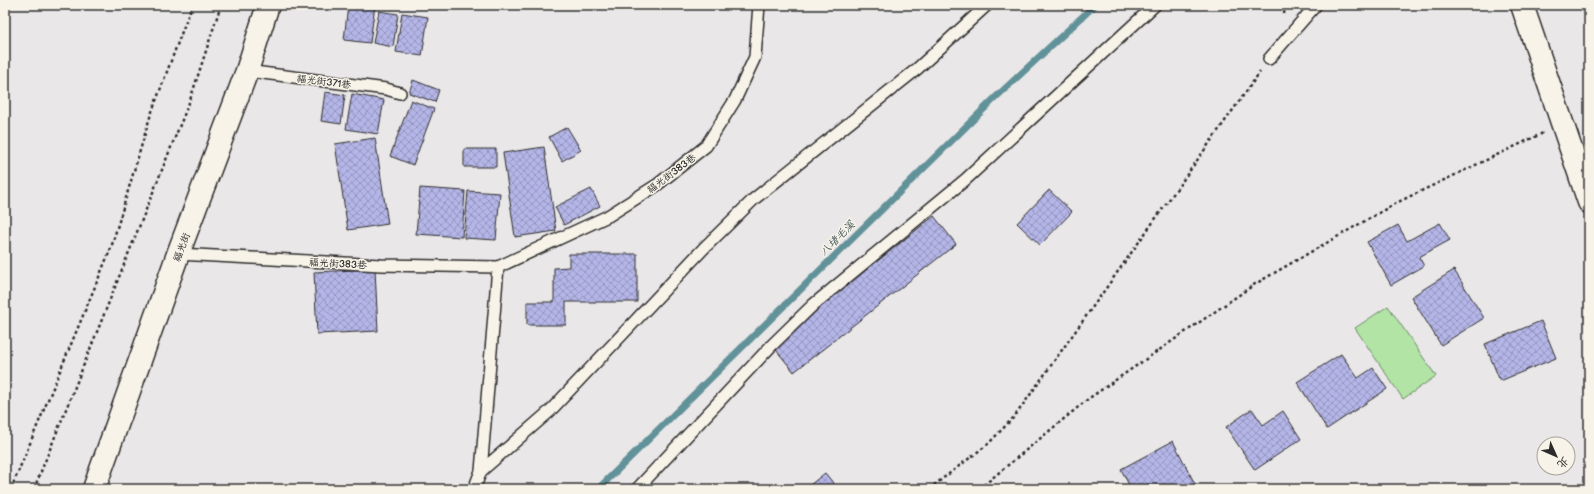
<svg xmlns="http://www.w3.org/2000/svg" width="1594" height="494" viewBox="0 0 1594 494" font-family="'Balsamiq Sans','LXGW WenKai TC',sans-serif">
	<style>
		.park { fill: #b1e4a5; stroke: #6e8868 }
		.lines { fill: none; stroke-linecap: round; stroke-linejoin: round }
		.stream { stroke: #629299; stroke-width: 7 }
		.building { fill: url(#building-cross-hatch); stroke: #2b2b2b }
		.lane-casing { stroke: #2b2b2b; stroke-width: 14 }
		.street-casing { stroke: #2b2b2b; stroke-width: 25 }
		.secondary-casing { stroke: #2b2b2b; stroke-width: 25 }
		.path { stroke: #2b2b2b; stroke-width: 2.5; stroke-dasharray: 3 3; stroke-linecap: butt }
		.lane { stroke: #f7f3e8; stroke-width: 11 }
		.street { stroke: #f7f3e8; stroke-width: 22 }
		.secondary { stroke: #f7f3e8; stroke-width: 22 }
		.labels { text-anchor: middle; stroke-width: 3; stroke-linejoin: round; paint-order: stroke }
		.street-label { font-size: 10px; fill: #2b2b2b; stroke: #f7f3e8 }
		.water-label { font-size: 11px; font-style: italic; fill: #425659; stroke: #f7f3e8 }
	</style>
	<defs>
		<pattern id="building-cross-hatch" width="8" height="8" patternUnits="userSpaceOnUse"><rect width="8" height="8" fill="#b5b6e8"/><path d="M0 0l8 8M0 8l8-8" fill="none" stroke="#9394bc"/></pattern>
	</defs>
	<rect width="100%" height="100%" fill="#eae7e8"/>
	<filter id="ink" filterUnits="userSpaceOnUse"><feTurbulence type="fractalNoise" baseFrequency=".025" numOctaves="2"/><feDisplacementMap in="SourceGraphic" scale="8" xChannelSelector="R" yChannelSelector="G"/><feConvolveMatrix kernelMatrix="1 2 1 2 8 2 1 2 1" color-interpolation-filters="sRGB"/></filter>
	<g filter="url(#ink)">
		<path class="park" d="M1388,306L1436,376L1403,399L1355,328Z"/>
		<g class="lines">
			<path class="stream" d="M598,489L996,97L1095,5"/>
		</g>
		<path class="building" d="M348,5H375L370,43L344,40Z
			M379,11L398,14L393,47L373,43Z
			M402,13L428,17L422,56L396,52Z
			M413,80L439,90L435,102L409,93Z
			M325,92L345,95L341,124L321,121Z
			M352,94L384,100L378,134L346,129Z
			M411,100L434,109L413,165L390,156Z
			M567,127L581,150L562,161L549,137Z
			M375,138L388,224L348,230L335,144Z
			M544,147L556,231L515,237L503,153Z
			M464,149H496V167H464Z
			M420,188L465,191L462,237L416,234Z
			M591,189L600,206L564,225L555,207Z
			M1049,190L1072,212L1040,245L1017,223Z
			M468,191L500,193L496,240L464,238Z
			M934,216L956,244L794,372L772,345Z
			M1440,223L1450,240L1419,257L1424,266L1391,285L1367,242L1398,225L1407,241Z
			M569,254H637V302H566V325H527V302H554V268L569,267Z
			M375,269L378,331L317,334L314,272Z
			M1454,270L1484,318L1441,345L1411,297Z
			M1541,321L1556,358L1500,381L1485,344Z
			M1341,354L1358,378L1373,368L1387,389L1327,429L1297,382Z
			M1252,409L1263,425L1283,411L1301,439L1255,470L1226,427Z
			M1173,441L1197,488L1131,489L1121,469Z
			M825,473L838,489H814L810,485Z"/>
		<g class="lines">
			<defs>
				<path id="lane" d="M1588,5L1589,8
					M1269,59L1316,5
					M247,71L386,89L400,93
					M178,254L381,265L498,267L608,216L657,185L706,146L735,100L755,57L759,5
					M481,471L550,411L704,248L754,199L917,69L987,5
					M474,489L481,471L498,267
					M637,489L772,345L813,305L965,180L1155,5"/>
				<path id="street" d="M94,489L178,254L247,71L268,5"/>
				<path id="secondary" d="M1522,5L1589,202"/>
			</defs>
			<use href="#lane" class="lane-casing"/>
			<use href="#street" class="street-casing"/>
			<use href="#secondary" class="secondary-casing"/>
			<path class="path" d="M1284,14L1285,5
				M11,489L111,248L150,117L192,5
				M34,489L190,100L221,5
				M929,489L988,444L1015,416L1260,72
				M979,489L1088,399L1255,284L1396,203L1543,133"/>
			<use href="#lane" class="lane"/>
			<use href="#street" class="street"/>
			<use href="#secondary" class="secondary"/>
		</g>
	</g>
	<g class="labels">
		<g class="street-label">
			<text transform="translate(324 81) rotate(7)" y="4">福光街371巷</text>
			<text transform="translate(671 173) rotate(-37)" y="4">福光街383巷</text>
			<text transform="translate(181 247) rotate(-69)" y="4">福光街</text>
			<text transform="translate(338 263) rotate(3)" y="4">福光街383巷</text>
		</g>
		<g class="water-label">
			<text transform="translate(837 238) rotate(-45)" y="4">八堵毛溪</text>
		</g>
	</g>
	<rect width="1594" height="494" fill="none" stroke="#f7f3e8" stroke-width="20"/>
	<rect x="10" y="10" width="1574" height="474" fill="none" stroke="#2b2b2b" stroke-width="1.5" filter="url(#ink)"/>
	<g transform="translate(1556 456) rotate(135)"><circle r="19" fill="#f7f3e8" stroke="#a5a39c"/>
	<path d="M0-3L7 15L0 10L-7 15Z" fill="#2b2b2b"/>
	<text y="-6" font-size="11" font-weight="bold" text-anchor="middle" fill="#2b2b2b">北</text>
	</g>
</svg>
